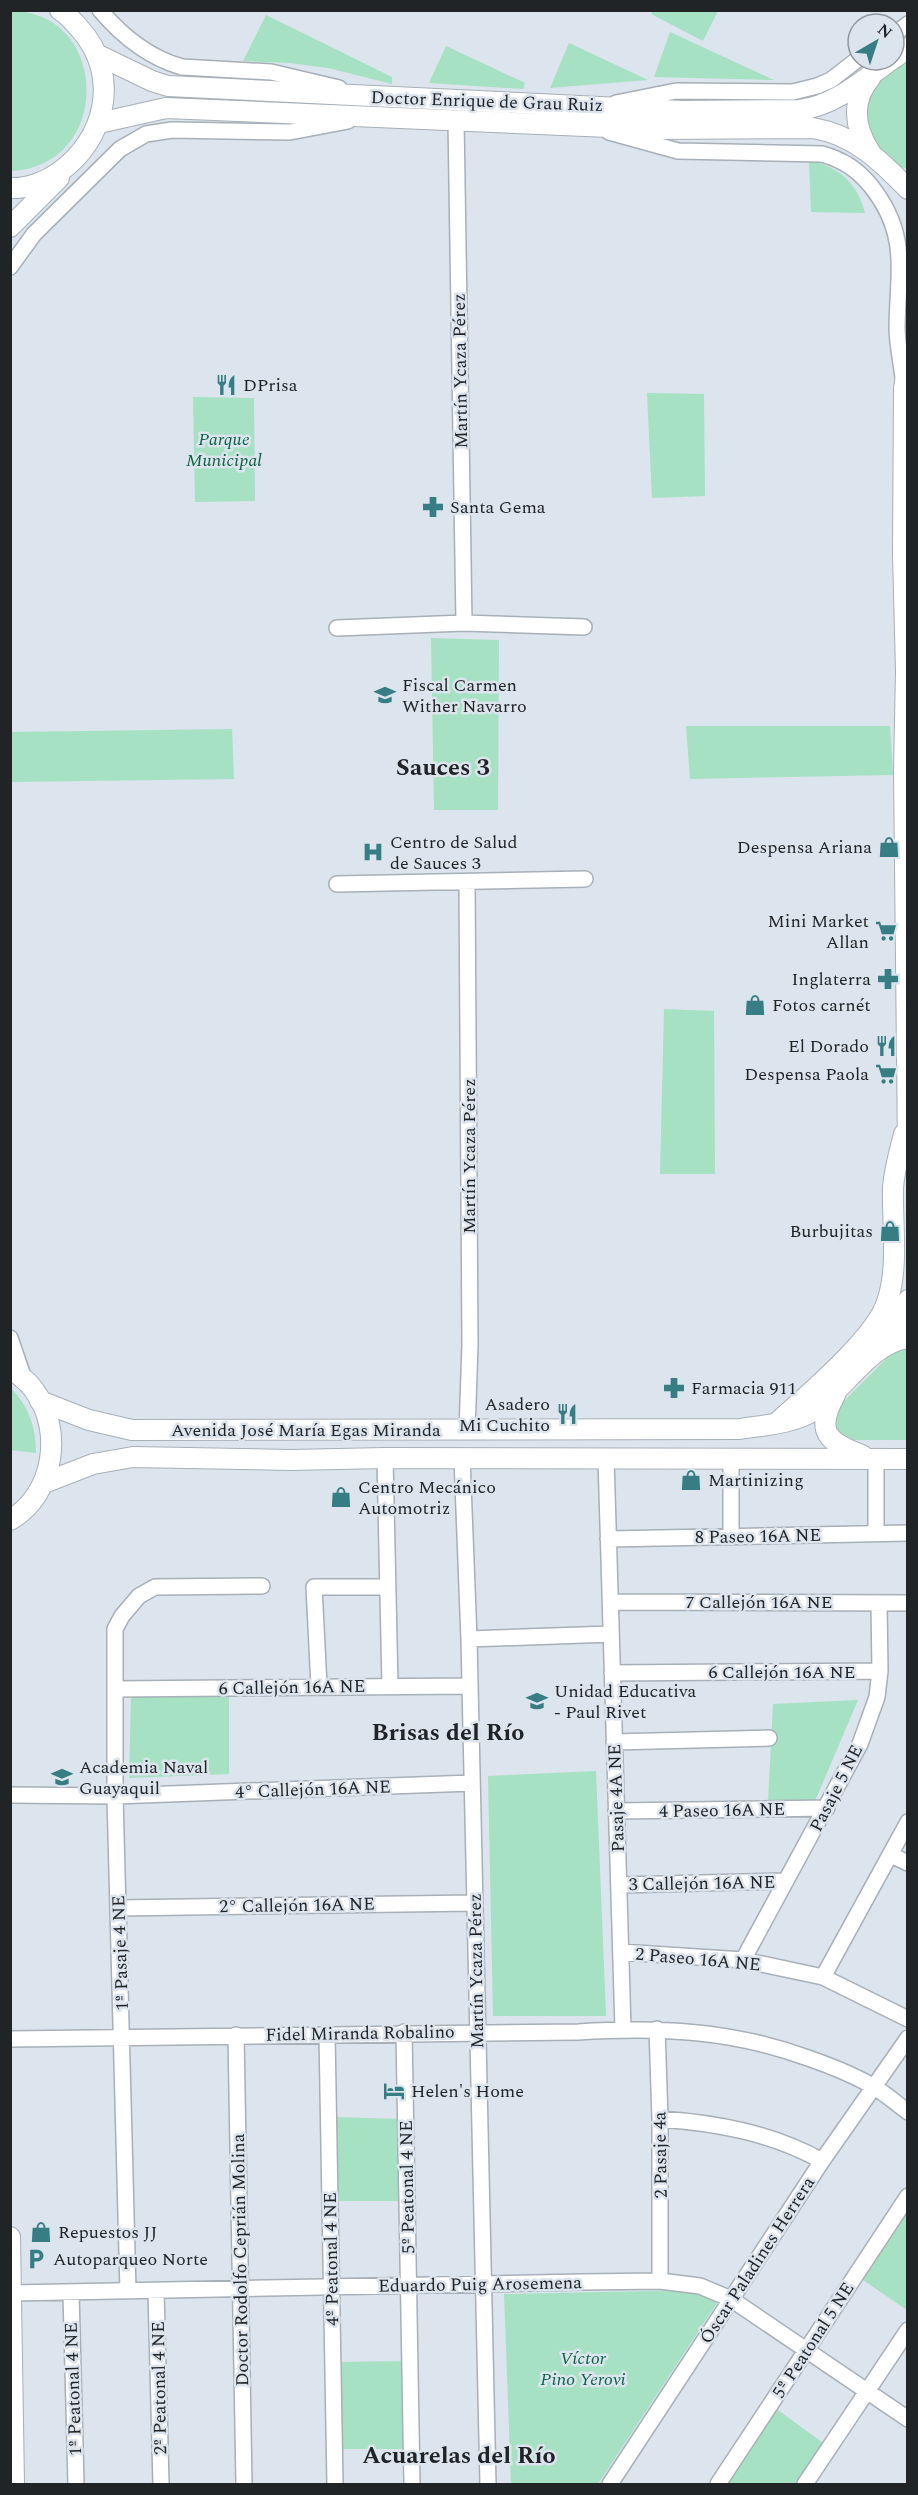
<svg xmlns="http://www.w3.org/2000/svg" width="918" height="2495" viewBox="0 0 918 2495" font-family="Spectral,serif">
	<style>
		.green { fill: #a5e1c2 }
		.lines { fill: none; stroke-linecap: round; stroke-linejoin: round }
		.street-casing { stroke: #a7afb7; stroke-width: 18 }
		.secondary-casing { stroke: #a7afb7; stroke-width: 22 }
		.street { stroke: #fff; stroke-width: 15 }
		.secondary { stroke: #fff; stroke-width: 20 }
		.labels { text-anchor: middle; stroke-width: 5; stroke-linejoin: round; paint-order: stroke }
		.street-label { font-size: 18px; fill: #212427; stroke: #dce4ed }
		.poi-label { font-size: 18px; fill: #212427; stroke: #dce4ed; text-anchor: start }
		.park-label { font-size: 18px; font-style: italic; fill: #0c6444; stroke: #dce4ed }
		.district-label { font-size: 24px; font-weight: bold; fill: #212427; stroke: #dce4ed }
	</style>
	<rect width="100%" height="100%" fill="#dce4ed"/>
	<path class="green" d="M10,11C110,10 114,166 11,171Z
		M653,11V10L718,11L703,41L651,14Z
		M266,15L392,77V84L328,68L289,63L243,61Z
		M670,32L774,80L654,77Z
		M569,43L648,80L550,88Z
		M446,46L525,83L523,89L429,83Z
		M907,56V169L890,163L881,156L867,125V102L879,79Z
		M809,161C839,166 858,184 865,213L811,212Z
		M647,393L704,394L705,496L652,498Z
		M193,397L254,398L255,501L195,502Z
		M431,638L499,640L498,810H434Z
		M686,726H890L893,775L690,779Z
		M232,729L234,779L11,782V732Z
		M664,1009L714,1011L715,1174H660Z
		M907,1349V1440H849L834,1430V1413L840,1405L887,1358L895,1353Z
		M11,1388C29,1407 36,1427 36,1453L11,1450Z
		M131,1696H229V1774L129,1778Z
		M858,1700L815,1801L768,1802L773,1704Z
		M596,1771L606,2016H493L488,1776Z
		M334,2117L403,2119V2201H336Z
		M907,2213V2310L863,2280Z
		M697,2290L717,2303L598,2484H511L504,2294Z
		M405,2361L406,2449H341L340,2362Z
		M775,2408L826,2445L800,2484H725Z"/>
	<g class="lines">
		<defs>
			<path id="street" d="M100,10C122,36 150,58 182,67L271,72L339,88
				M894,34L908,24
				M616,103L676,91L793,92L817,86L831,80L858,59
				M456,120L464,623
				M609,132L678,151L822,154C843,160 857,169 871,186C909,234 898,270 897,327C897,343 901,361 903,377
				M10,267L34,234L120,149L146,134L172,130L290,132L348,121
				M337,628L464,623L584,627
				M467,882L470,1345L467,1431
				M337,884L585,879
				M10,1338L24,1379
				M385,1458L390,1686
				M462,1458L469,1639L488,2484
				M606,1458L623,2029
				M731,1459V1536
				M876,1534V1459
				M608,1539L908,1533
				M610,1602L908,1603
				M469,1639L611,1634
				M612,1673L880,1671
				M319,1686L314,1587H386
				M115,1689L469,1686
				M614,1742L769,1738
				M10,1795L115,1796L472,1783
				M616,1811L827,1808
				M891,1855L908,1863
				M619,1885L786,1881
				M118,1908L475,1903
				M621,1952L743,1960L823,1977L908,2019
				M743,1960L860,1744L877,1697L880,1671L879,1603
				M823,1977L908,1822
				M657,2029L660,2119V2281
				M404,2032L412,2484
				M327,2034L335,2484
				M236,2035L244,2484
				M10,2039L578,2032C659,2027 731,2030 808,2058C831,2066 854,2075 874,2087C886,2094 897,2104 908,2112
				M660,2119C717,2123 772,2133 822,2161
				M128,2291L115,1796V1629L122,1616L139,1596L155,1587L262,1586
				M156,2291L161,2484
				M12,2293L582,2282L660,2281L700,2286L731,2299L908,2419
				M71,2293L76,2484
				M610,2484L822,2161L908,2038
				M718,2484L908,2196
				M805,2484L908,2330"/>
			<path id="secondary" d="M96,54L152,81L168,86L682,111L800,110C836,105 863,80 891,60
				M894,58L908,48
				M99,123L166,108L656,129L813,128C854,135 880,160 908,189
				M870,152C854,127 851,100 871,77
				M10,188C27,189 45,182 58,173C106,140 121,75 80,29C74,22 68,15 60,10
				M10,227L59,178
				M908,363L904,388L903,554L906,671L904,770L908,1150
				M880,1346L899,1324L908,1300
				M10,1368C19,1375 28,1381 34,1390C64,1430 54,1495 10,1520
				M835,1395C815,1432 827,1442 862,1455
				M40,1401L89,1420L132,1430L740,1429C764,1425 792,1424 813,1411C843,1391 871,1342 908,1338
				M780,1420C809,1394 876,1337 887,1302C899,1267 892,1224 893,1188C894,1170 900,1151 904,1134
				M44,1483L93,1464L133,1457L291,1460L385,1458L908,1459
				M10,2237L14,2484"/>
		</defs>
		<use href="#street" class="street-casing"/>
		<use href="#secondary" class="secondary-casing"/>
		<use href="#street" class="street"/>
		<use href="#secondary" class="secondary"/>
	</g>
	<defs>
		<symbol id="restaurant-bare" viewBox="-9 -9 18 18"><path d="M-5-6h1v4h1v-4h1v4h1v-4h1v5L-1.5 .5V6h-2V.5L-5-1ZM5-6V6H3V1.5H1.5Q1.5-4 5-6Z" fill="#367e84" stroke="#dce4ed" stroke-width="2.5" paint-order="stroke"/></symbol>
		<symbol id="pharmacy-bare" viewBox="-9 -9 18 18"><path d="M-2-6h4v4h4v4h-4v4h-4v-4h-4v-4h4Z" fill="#367e84" stroke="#dce4ed" stroke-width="2.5" paint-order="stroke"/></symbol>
		<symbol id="school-bare" viewBox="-9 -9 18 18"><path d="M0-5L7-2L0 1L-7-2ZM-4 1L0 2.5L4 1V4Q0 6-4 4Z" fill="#367e84" stroke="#dce4ed" stroke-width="2.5" paint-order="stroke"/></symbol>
		<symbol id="shop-bare" viewBox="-9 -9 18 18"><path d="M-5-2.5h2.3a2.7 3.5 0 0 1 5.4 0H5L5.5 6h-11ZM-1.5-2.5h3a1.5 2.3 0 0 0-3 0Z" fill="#367e84" stroke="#dce4ed" stroke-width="2.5" paint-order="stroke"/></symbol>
		<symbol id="hospital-bare" viewBox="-9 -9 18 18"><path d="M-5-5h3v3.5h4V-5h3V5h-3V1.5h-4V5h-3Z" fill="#367e84" stroke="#dce4ed" stroke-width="2.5" paint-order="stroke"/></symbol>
		<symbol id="supermarket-bare" viewBox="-9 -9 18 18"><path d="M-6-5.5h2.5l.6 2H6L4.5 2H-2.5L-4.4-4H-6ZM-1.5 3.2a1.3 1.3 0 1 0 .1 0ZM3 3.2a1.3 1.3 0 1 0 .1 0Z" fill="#367e84" stroke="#dce4ed" stroke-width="2.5" paint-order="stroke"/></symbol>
		<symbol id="hotel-bare" viewBox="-9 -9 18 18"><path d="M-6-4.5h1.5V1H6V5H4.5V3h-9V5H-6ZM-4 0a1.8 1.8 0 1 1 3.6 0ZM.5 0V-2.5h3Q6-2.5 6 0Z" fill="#367e84" stroke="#dce4ed" stroke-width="2.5" paint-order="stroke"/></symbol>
		<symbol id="parking-bare" viewBox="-9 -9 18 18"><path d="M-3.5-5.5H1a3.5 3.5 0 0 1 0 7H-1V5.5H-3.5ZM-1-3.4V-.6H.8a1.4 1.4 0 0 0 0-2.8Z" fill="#367e84" stroke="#dce4ed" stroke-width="2.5" paint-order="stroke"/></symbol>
	</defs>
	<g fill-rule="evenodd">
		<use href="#restaurant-bare" x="211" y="370" width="30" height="30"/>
		<use href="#pharmacy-bare" x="418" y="492" width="30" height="30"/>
		<use href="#school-bare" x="370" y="680" width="30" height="30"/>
		<use href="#shop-bare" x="874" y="832" width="30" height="30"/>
		<use href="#hospital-bare" x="358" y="837" width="30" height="30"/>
		<use href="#supermarket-bare" x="871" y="916" width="30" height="30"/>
		<use href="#pharmacy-bare" x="873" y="964" width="30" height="30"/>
		<use href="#shop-bare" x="740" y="990" width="30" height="30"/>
		<use href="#restaurant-bare" x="871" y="1031" width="30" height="30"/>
		<use href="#supermarket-bare" x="871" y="1059" width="30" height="30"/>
		<use href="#shop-bare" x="875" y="1216" width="30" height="30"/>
		<use href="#pharmacy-bare" x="659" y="1373" width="30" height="30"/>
		<use href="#restaurant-bare" x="552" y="1399" width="30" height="30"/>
		<use href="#shop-bare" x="676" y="1465" width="30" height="30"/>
		<use href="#shop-bare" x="326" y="1482" width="30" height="30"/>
		<use href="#school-bare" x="522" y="1686" width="30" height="30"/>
		<use href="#school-bare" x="47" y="1762" width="30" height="30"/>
		<use href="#hotel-bare" x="379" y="2076" width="30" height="30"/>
		<use href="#shop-bare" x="26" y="2217" width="30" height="30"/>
		<use href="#parking-bare" x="21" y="2244" width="30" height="30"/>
	</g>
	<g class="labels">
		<g class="street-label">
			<text transform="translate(487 101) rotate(2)" y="6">Doctor Enrique de Grau Ruiz</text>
			<text transform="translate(460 371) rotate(-91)" y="6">Martín Ycaza Pérez</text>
			<text transform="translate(469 1156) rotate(-90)" y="6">Martín Ycaza Pérez</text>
			<text x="306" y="1436">Avenida José María Egas Miranda</text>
			<text transform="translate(758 1536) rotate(-1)" y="6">8 Paseo 16A NE</text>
			<text x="759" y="1608">7 Callejón 16A NE</text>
			<text x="782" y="1678">6 Callejón 16A NE</text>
			<text transform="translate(292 1687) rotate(-1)" y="6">6 Callejón 16A NE</text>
			<text transform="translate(836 1788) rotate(-63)" y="6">Pasaje 5 NE</text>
			<text transform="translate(313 1789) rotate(-2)" y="6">4° Callejón 16A NE</text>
			<text transform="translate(616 1798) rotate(-92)" y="6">Pasaje 4A NE</text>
			<text transform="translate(722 1810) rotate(-1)" y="6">4 Paseo 16A NE</text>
			<text transform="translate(702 1883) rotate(-1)" y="6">3 Callejón 16A NE</text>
			<text transform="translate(297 1905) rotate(-1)" y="6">2° Callejón 16A NE</text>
			<text transform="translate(120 1953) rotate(-92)" y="6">1º Pasaje 4 NE</text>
			<text transform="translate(698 1959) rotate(5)" y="6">2 Paseo 16A NE</text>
			<text transform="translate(476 1971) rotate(-91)" y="6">Martín Ycaza Pérez</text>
			<text transform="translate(360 2033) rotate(-1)" y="6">Fidel Miranda Robalino</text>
			<text transform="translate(660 2155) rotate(-91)" y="6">2 Pasaje 4a</text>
			<text transform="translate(407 2187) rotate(-91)" y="6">5º Peatonal 4 NE</text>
			<text transform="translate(331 2259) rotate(-91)" y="6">4º Peatonal 4 NE</text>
			<text transform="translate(240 2260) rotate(-91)" y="6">Doctor Rodolfo Ceprián Molina</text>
			<text transform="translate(757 2260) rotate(-57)" y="6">Óscar Paladines Herrera</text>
			<text transform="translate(480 2284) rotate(-1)" y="6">Eduardo Puig Arosemena</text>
			<text transform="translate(813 2340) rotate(-57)" y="6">5º Peatonal 5 NE</text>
			<text transform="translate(159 2388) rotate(-91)" y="6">2º Peatonal 4 NE</text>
			<text transform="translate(73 2389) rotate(-92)" y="6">1º Peatonal 4 NE</text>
		</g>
		<g class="poi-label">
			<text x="243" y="391">DPrisa</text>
			<text x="450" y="513">Santa Gema</text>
			<text x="402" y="691">Fiscal Carmen<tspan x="402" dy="21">Wither Navarro</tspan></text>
			<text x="390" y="848">Centro de Salud<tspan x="390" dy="21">de Sauces 3</tspan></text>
			<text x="872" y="853" text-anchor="end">Despensa Ariana</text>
			<text x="869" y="927" text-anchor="end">Mini Market<tspan x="869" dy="21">Allan</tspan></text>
			<text x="871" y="985" text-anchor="end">Inglaterra</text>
			<text x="772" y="1011">Fotos carnét</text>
			<text x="869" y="1052" text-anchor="end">El Dorado</text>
			<text x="869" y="1080" text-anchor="end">Despensa Paola</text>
			<text x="873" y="1237" text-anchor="end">Burbujitas</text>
			<text x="691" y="1394">Farmacia 911</text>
			<text x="550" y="1410" text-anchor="end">Asadero<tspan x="550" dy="21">Mi Cuchito</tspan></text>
			<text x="708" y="1486">Martinizing</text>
			<text x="358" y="1493">Centro Mecánico<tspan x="358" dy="21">Automotriz</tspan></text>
			<text x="554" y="1697">Unidad Educativa<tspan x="554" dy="21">- Paul Rivet</tspan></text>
			<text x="79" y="1773">Academia Naval<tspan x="79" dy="21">Guayaquil</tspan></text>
			<text x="411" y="2097">Helen's Home</text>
			<text x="58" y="2238">Repuestos JJ</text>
			<text x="53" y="2265">Autoparqueo Norte</text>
		</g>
		<g class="park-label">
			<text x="224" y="445">Parque<tspan x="224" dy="21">Municipal</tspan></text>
			<text x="583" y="2364">Víctor<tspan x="583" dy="21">Pino Yerovi</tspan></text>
		</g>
		<g class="district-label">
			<text x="443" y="775">Sauces 3</text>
			<text x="448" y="1740">Brisas del Río</text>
			<text x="459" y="2463">Acuarelas del Río</text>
		</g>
	</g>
	<rect width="918" height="2495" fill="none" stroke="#212427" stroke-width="24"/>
	<g transform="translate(876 42) rotate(39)"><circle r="28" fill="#dce4ed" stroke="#91979e" stroke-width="1.5"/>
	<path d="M0-4.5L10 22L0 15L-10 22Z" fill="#367e84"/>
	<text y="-9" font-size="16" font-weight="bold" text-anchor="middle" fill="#212427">N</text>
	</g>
</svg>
